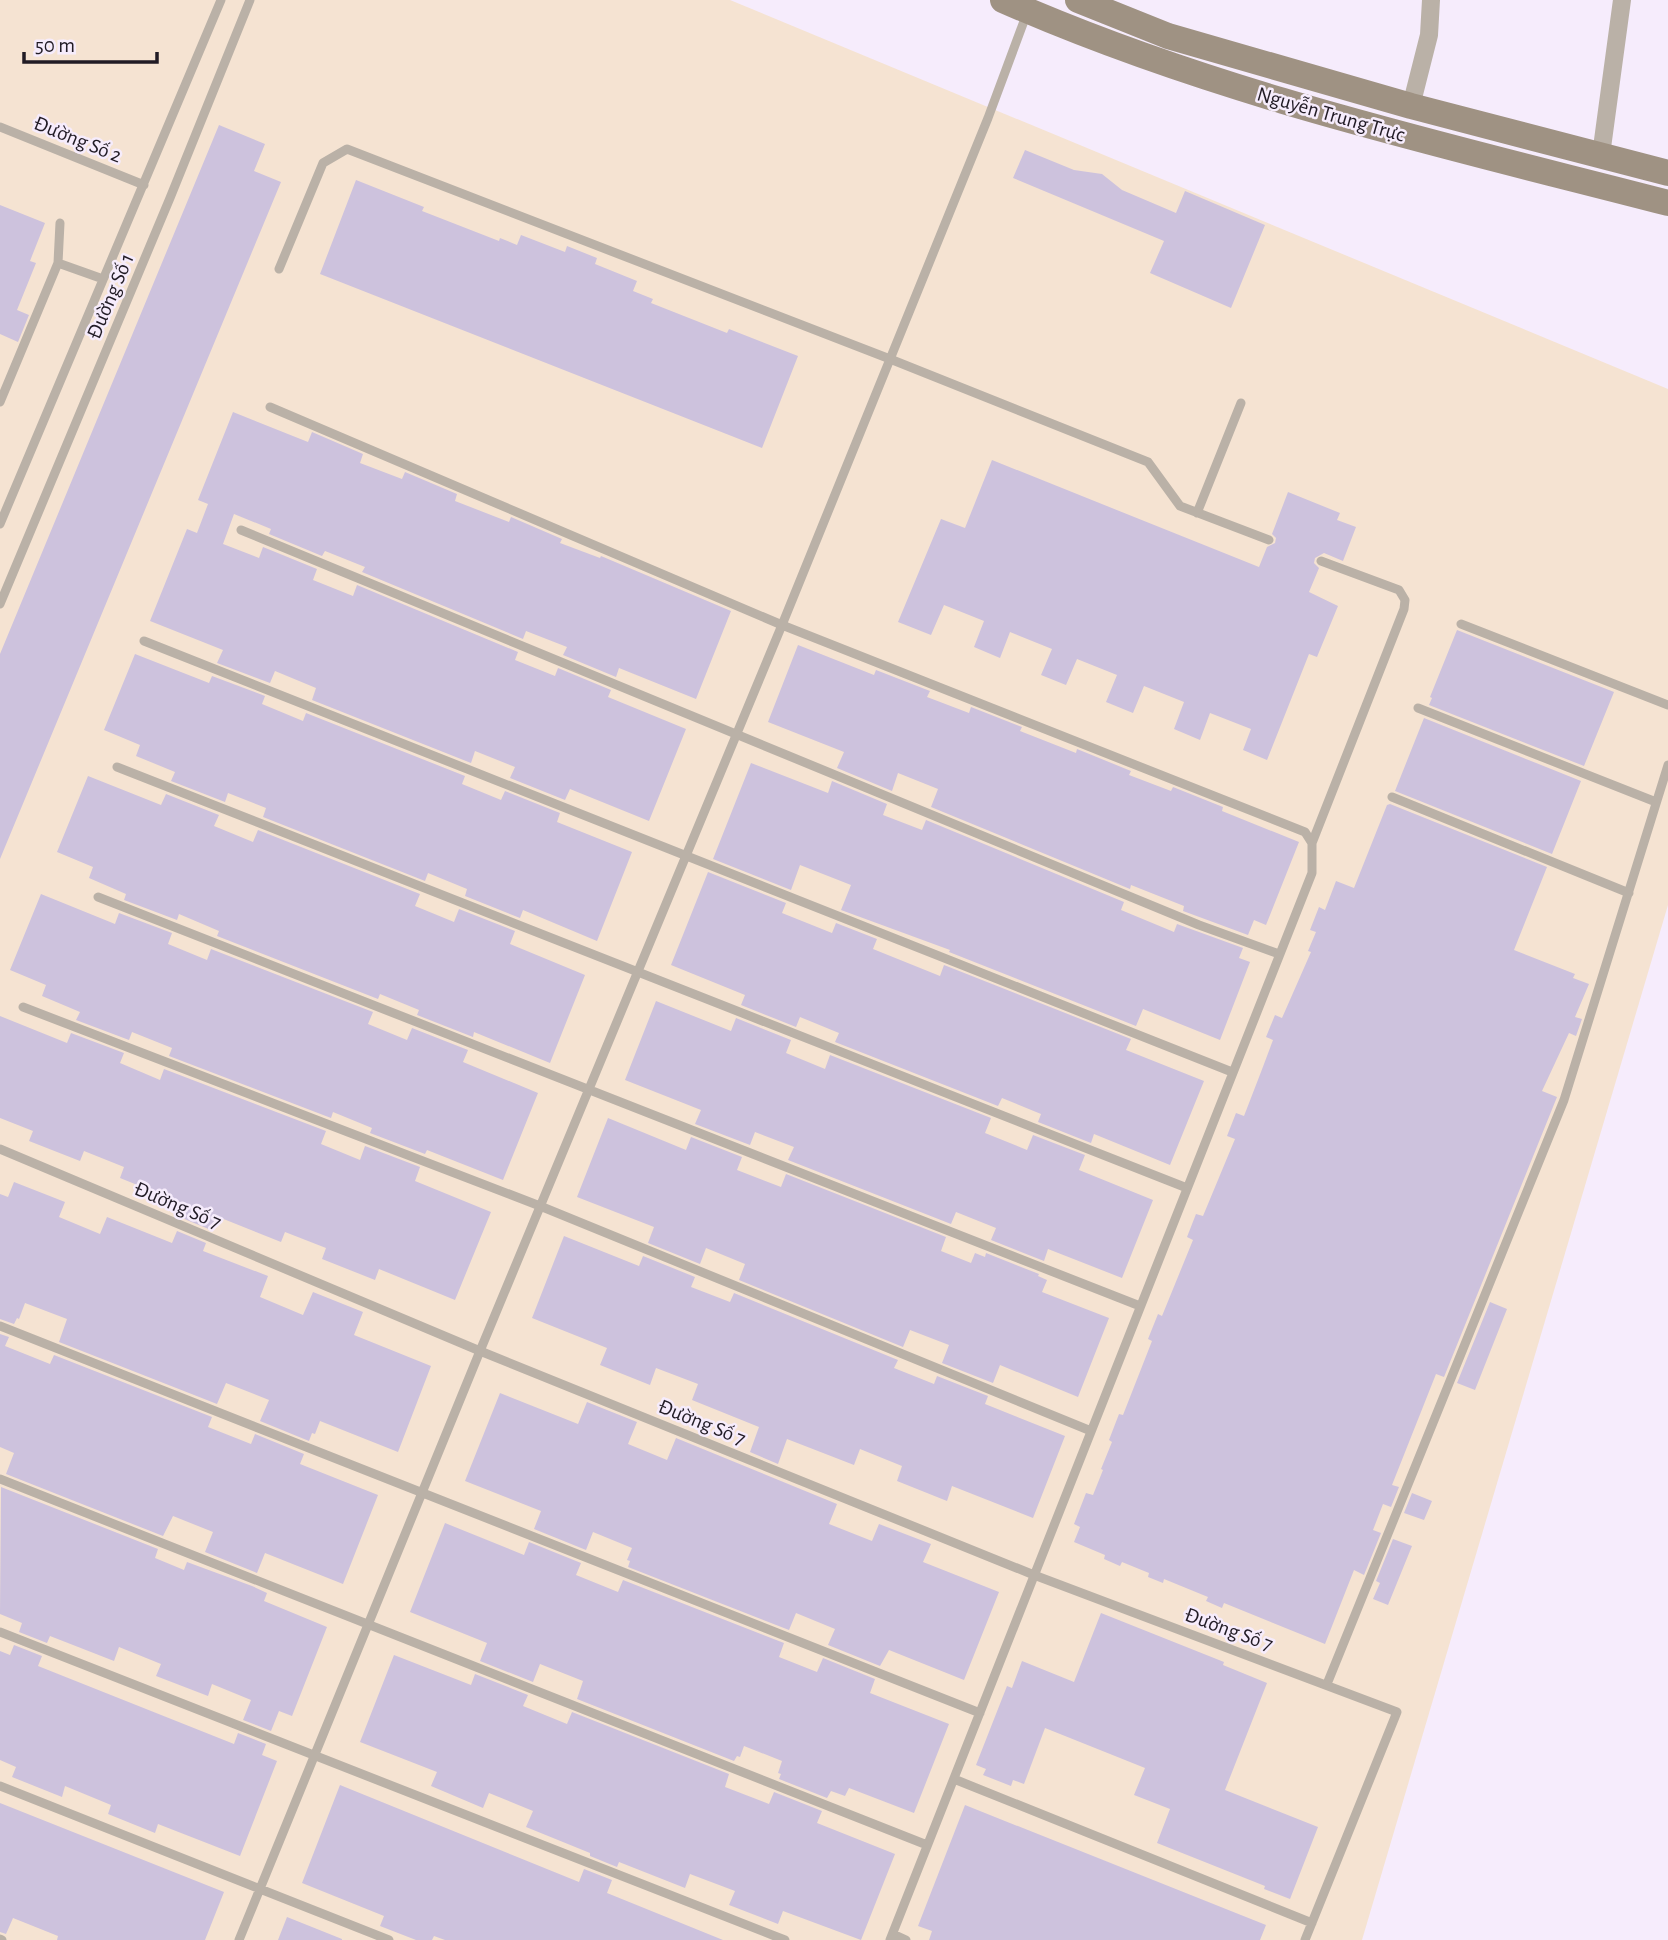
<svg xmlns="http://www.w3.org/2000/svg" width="1668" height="1940" viewBox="0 0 1668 1940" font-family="'Alegreya Sans',sans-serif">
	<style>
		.industrial { fill: #f5e3d2 }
		.building { fill: #cdc2dd }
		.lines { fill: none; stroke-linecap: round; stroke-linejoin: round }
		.lane { stroke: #bab1a7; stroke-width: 9 }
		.street { stroke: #bab1a7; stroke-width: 18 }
		.secondary { stroke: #9f9283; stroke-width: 26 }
		.labels { text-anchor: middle; stroke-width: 5; stroke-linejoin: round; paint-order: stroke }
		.street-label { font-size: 21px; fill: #211b25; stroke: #f6ecfc }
	</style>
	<rect width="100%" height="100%" fill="#f6ecfc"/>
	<path class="industrial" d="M0,0H730L1668,389V905L1362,1940H0Z"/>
	<path class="building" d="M219,125L265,144L254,171L281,182L0,859V654Z
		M1025,150L1074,170L1102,174L1122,190L1176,213L1185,191L1265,225L1231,308L1150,273L1164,241L1013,178Z
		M356,180L424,207L422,211L499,241L500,238L517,245L521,235L565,252L567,246L597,258L595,264L637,281L633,291L653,299L651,303L727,333L729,329L798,356L762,448L320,274Z
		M0,205L45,223L30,261L36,263L17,310L29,315L18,342L0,334Z
		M233,412L308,442L312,432L363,454L360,463L402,479L405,472L457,494L455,501L509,522L511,517L562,539L560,543L600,558L601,556L731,611L696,699L619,668L616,677L563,655L567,647L526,631L523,639L362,572L365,567L325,551L322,556L269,534L271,529L234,514L223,544L259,558L263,547L317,569L313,580L353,596L357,585L518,652L515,660L555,676L558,668L611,690L608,697L686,729L649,821L570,789L565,800L510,778L515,767L475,751L471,763L312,700L316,688L275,671L270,683L217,663L223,650L150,621L187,529L197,533L208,504L198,500Z
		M992,460L1259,567L1267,547L1275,543L1276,538L1272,534L1288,492L1340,513L1337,520L1356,527L1343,561L1324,553L1315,558L1314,563L1319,568L1309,592L1338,606L1317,657L1309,654L1267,760L1243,750L1251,729L1210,713L1200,740L1174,729L1184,702L1144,686L1133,713L1106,702L1117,675L1077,659L1066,685L1041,675L1052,649L1010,632L1000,658L974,647L984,621L944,605L931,635L898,622L941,519L965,528Z
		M1457,630L1614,692L1584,766L1429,705L1432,698L1430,697Z
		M798,645L874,675L876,670L930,691L927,697L969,713L971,707L1022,727L1020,731L1076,753L1077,749L1131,771L1129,775L1171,791L1173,787L1223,807L1222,811L1299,842L1266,925L1254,920L1248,935L1202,918L1183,911L1184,906L1131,885L1130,889L931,807L938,789L898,773L892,791L837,768L844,752L768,722Z
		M135,654L209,683L212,676L265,696L262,704L303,721L306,713L465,776L462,784L501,800L505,791L560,813L557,822L632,852L597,941L523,910L520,918L465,896L467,889L428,873L425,881L263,817L266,808L228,793L225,802L171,781L175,772L136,756L140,745L104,730Z
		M1424,718L1581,781L1552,854L1395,791Z
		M751,763L828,793L832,781L887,804L883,815L922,830L926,820L1124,902L1121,910L1174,932L1177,924L1243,948L1239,958L1250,962L1220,1040L1143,1009L1136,1026L949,952L950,950L841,910L851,885L800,865L791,890L713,859Z
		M88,776L161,805L166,794L219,815L214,826L253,842L258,830L420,894L415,906L454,922L459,909L515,931L510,944L585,975L550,1063L474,1032L473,1037L417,1015L419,1010L380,994L378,999L217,936L219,931L179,914L177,920L124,900L126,894L89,878L93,867L57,852Z
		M1390,804L1547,867L1514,950L1575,974L1573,978L1589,984L1575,1017L1582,1019L1576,1036L1569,1033L1542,1091L1557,1097L1444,1377L1436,1374L1392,1485L1399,1487L1391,1507L1383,1504L1373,1530L1381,1533L1364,1575L1354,1570L1325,1644L1224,1603L1222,1608L1206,1601L1208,1597L1164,1579L1163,1583L1148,1577L1149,1573L1122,1562L1120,1566L1104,1559L1105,1555L1074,1542L1080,1527L1074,1524L1086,1493L1093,1495L1103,1470L1101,1469L1112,1442L1109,1440L1119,1414L1123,1415L1152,1341L1148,1339L1158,1314L1162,1316L1193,1240L1187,1237L1196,1214L1203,1216L1235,1139L1227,1136L1236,1113L1244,1116L1261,1072L1273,1040L1266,1037L1275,1015L1282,1018L1311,952L1308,951L1316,932L1310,930L1319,907L1325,910L1336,881L1354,888L1387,805Z
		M708,872L786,903L782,913L832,933L836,923L877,939L873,949L940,976L944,965L1131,1039L1126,1050L1204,1081L1170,1165L1094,1134L1091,1143L1038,1122L1041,1114L1002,1098L998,1106L835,1042L839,1033L800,1017L796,1027L741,1005L745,995L671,965Z
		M41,894L115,924L119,913L172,933L168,944L207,960L211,949L373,1012L368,1024L407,1040L412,1028L468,1050L463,1062L538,1093L503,1180L427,1150L425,1154L370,1133L372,1128L333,1112L331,1118L169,1056L172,1048L132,1032L129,1040L76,1020L80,1012L42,996L46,985L10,970Z
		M656,1001L731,1031L736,1018L791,1040L786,1053L825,1069L830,1055L991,1118L985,1133L1027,1150L1033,1135L1085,1155L1079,1170L1153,1200L1122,1278L1048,1249L1044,1261L991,1240L996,1228L956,1212L951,1224L788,1160L794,1147L755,1132L750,1145L695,1124L701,1110L625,1080Z
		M0,1016L67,1043L71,1033L124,1053L120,1063L160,1080L164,1069L326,1131L321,1144L360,1160L365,1146L420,1167L415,1181L491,1212L455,1300L379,1269L375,1280L322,1259L326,1248L285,1232L281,1242L216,1216L211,1230L182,1218L187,1205L120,1178L124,1167L84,1151L80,1161L29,1141L33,1131L0,1118Z
		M608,1118L686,1150L691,1137L742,1157L737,1170L781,1187L786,1174L946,1237L941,1251L971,1263L975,1253L985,1257L986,1253L1039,1274L1038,1276L1047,1280L1042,1292L1109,1318L1078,1397L1000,1365L993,1383L942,1363L949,1345L910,1330L903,1347L739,1280L745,1264L706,1248L700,1264L648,1243L654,1227L577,1197Z
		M14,1182L65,1202L59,1217L100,1234L107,1217L172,1243L177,1231L206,1243L203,1251L268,1276L260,1297L303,1315L313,1292L363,1312L354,1335L431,1366L398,1452L320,1421L315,1434L312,1433L309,1441L260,1421L269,1400L226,1383L217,1404L59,1342L67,1319L25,1303L19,1319L17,1318L14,1324L0,1319V1194L8,1197Z
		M564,1236L639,1266L643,1256L695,1277L691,1287L730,1302L734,1293L898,1360L894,1368L934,1384L937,1376L988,1396L985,1404L1065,1436L1033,1518L952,1486L947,1501L897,1481L902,1466L860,1449L854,1465L787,1439L778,1464L750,1452L759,1427L692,1400L698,1384L656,1368L650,1385L600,1365L607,1348L532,1318Z
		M1490,1302L1507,1309L1475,1390L1457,1383Z
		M0,1334L9,1337L5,1346L50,1364L54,1355L212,1417L208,1427L251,1444L255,1434L304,1454L300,1464L378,1495L343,1584L265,1553L257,1573L205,1552L213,1532L173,1516L163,1536L6,1474L14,1453L0,1447Z
		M500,1393L578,1424L587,1402L637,1422L628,1444L667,1460L676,1438L837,1504L829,1524L872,1541L879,1524L931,1544L923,1562L999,1592L964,1680L889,1650L880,1666L828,1645L835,1629L796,1613L789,1630L628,1567L630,1561L627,1560L632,1548L593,1532L586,1550L534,1529L541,1511L465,1481Z
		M1,1487L158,1549L155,1558L184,1570L187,1562L252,1586L267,1593L264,1601L327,1627L292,1716L279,1711L271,1731L243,1720L251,1700L212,1684L208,1696L156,1676L161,1664L119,1647L114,1661L50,1636L47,1643L19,1632L22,1623L0,1614Z
		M1412,1493L1432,1501L1424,1520L1404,1513Z
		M445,1523L524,1555L529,1542L581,1563L576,1575L618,1592L623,1580L784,1643L779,1657L817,1672L823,1658L875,1679L870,1693L949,1724L914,1813L849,1788L845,1796L831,1791L827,1798L779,1779L781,1774L778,1773L782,1761L744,1746L740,1757L737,1756L734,1761L577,1699L583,1681L540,1664L533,1682L480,1661L487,1643L410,1612Z
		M1393,1539L1412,1546L1388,1605L1373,1599L1380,1583L1376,1581Z
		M1101,1613L1224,1662L1223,1665L1267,1683L1225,1790L1318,1827L1290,1899L1264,1889L1265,1886L1157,1843L1170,1809L1134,1795L1145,1768L1045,1728L1024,1784L1013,1780L1011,1786L983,1775L986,1769L976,1765L1007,1686L1012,1688L1022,1661L1074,1682Z
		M14,1645L42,1656L38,1666L234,1744L238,1733L266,1744L262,1755L277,1761L240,1856L158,1824L155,1833L108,1814L111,1805L65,1786L62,1797L12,1777L16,1767L0,1760V1651L10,1655Z
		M394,1655L471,1685L475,1674L528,1695L523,1706L567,1724L572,1712L729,1774L725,1787L769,1804L774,1792L822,1811L817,1823L895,1854L861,1940L783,1911L778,1924L729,1905L735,1891L690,1874L685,1888L619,1862L617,1867L590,1856V1853L526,1827L533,1811L489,1793L483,1808L431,1786L437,1772L360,1742Z
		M340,1785L579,1882L584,1869L612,1880L607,1893L723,1940H445L434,1936L432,1940H416L380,1926L384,1916L302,1883Z
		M0,1803L224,1892L205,1940H57L58,1936L13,1918L6,1934L0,1932Z
		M965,1805L1266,1925L1260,1940H929L932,1931L918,1926Z
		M287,1917L342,1939V1940H278Z"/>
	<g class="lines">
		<path class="lane" d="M0,127L144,185
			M58,263L103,279
			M279,269L323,163L347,149L890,359L1148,462L1180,506L1269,540
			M0,402L58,263L60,223
			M270,407L782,625L1305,832L1312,843V873L890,1940
			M1197,513L1241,403
			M0,524L221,0
			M241,530L1199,925L1279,954
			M0,604L170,198L250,0
			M1461,624L1668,705
			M144,641L1232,1072
			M1418,708L1656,802
			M117,767L1187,1188
			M1392,797L1629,893
			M1312,843L1404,609L1405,600L1399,590L1321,561
			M98,897L1140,1306
			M23,1007L540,1206L1091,1431
			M0,1149L480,1351L1034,1575L1397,1712L1305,1940
			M0,1326L980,1713
			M0,1479L927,1845
			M0,1632L785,1940
			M1327,1684L1564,1100L1668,765
			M954,1779L1312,1923
			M0,1786L389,1940
			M893,1934L906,1940
			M0,1939L2,1940
			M239,1940L480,1351L782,625L988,118L1027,13"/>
		<path class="street" d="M1411,106L1429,35L1431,0
			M1601,155L1622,0"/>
		<path class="secondary" d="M1003,0C1216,94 1444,145 1668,203
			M1078,0L1168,36L1411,106L1668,173"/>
	</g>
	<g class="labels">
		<g class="street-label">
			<text transform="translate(1331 114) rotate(16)" y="7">Nguyễn Trung Trực</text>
			<text transform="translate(78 139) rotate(22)" y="7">Đường Số 2</text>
			<text transform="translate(110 296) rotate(-67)" y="7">Đường Số 1</text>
			<text transform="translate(178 1205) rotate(23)" y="7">Đường Số 7</text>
			<text transform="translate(702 1422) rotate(22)" y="7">Đường Số 7</text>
			<text transform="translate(1229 1629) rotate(20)" y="7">Đường Số 7</text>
		</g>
	</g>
	<path d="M24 52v10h133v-10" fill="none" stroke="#211b25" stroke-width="3.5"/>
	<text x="35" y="52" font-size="21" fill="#211b25" stroke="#f6ecfc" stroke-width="5" paint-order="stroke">50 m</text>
</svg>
